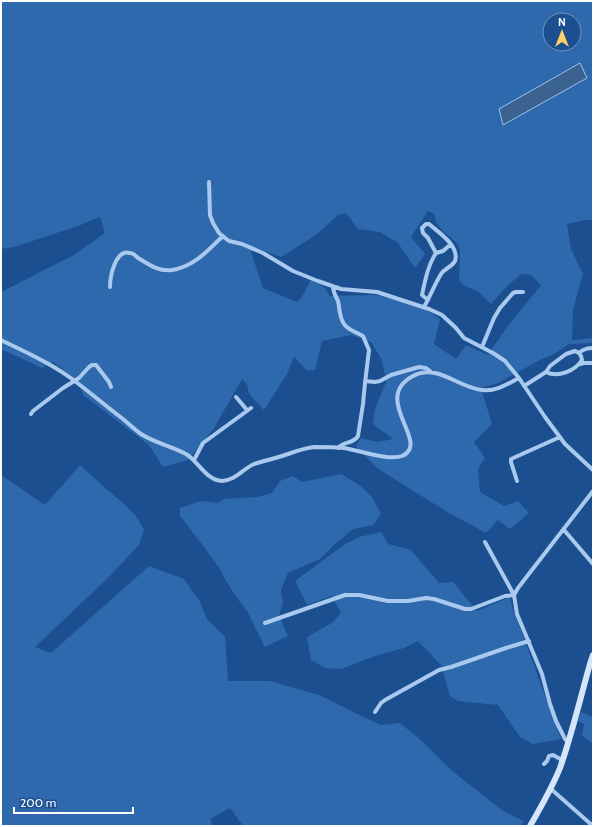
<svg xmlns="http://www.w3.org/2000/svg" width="594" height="827" viewBox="0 0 594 827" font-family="Cabin,sans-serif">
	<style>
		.green { fill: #2e69ad; fill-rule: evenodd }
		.water { fill: #3c6290; stroke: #9cc4f0 }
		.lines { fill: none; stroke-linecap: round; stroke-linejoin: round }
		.street { stroke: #a9c9ee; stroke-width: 4 }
		.secondary { stroke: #d6e6fa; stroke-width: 6 }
	</style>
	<rect width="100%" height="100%" fill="#1b4f8f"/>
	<path class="green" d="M1,1H593V220H585L567,224L571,249L583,274L573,310L572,340L593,338V343L569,344L554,354L542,359L498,383L481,388L492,424L474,442L485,458L478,469L480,492L504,506L518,501L529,513L510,529L498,520L486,533L449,513L407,487L377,468L356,446L361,438L378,442L393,439L373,424L375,409L386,382L382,360L371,342L351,335L322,341L315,370H306L294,357L287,374L264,410L249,394L247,384L242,379L214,428L188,460L163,467L149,445L83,395L80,382L53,362L42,368L1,349V292L74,255L105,233L100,217L78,226L14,247L1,249ZM550,20H574V44H550ZM580,63L587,78L503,125L499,109ZM428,211L434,214L436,222L441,229L458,244L460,252L459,280L463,285L479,292L491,304L507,286L521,274L531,275L541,285L507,327L488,355L466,345L456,359L434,344L440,319L432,313L413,304L376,295L330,296L324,287L311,279L302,297L297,302L263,288L251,252L257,248L281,257L316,235L338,215L346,213L358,229L380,232L398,243L415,268L425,254L411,237Z
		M80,465C87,471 94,478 101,484C118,500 134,508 144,530L139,545L108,578L35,647L51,653L149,566L184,579L199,600L207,619L225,637L228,681H270L319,695L357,714L381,725L400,723L423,742L451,770L503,811L524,821L521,826H243L230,808L210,819L213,826H1V475L45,505Z
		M341,474L361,486L372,497L381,514L373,525L353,529L336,543L320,559L288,573L281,590L283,603L279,615L282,623L288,636L265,647L247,611L237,598L226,581L220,569L201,543L180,516V508L201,501L218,503L224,499L257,497L272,493L280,481L293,476L302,482Z
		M381,532L388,544L411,550L439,583L453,582L477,611L510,597L513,610L528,649L561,739L533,744L520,737L498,705L458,701L450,696L441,665L418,641L404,648L375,656L341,669L325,668L311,660L307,637L332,623L341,613L332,596L307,605L295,581L345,544L359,537Z
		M581,712L593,717V743L582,736L584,724L578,721Z"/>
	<path class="water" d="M580,63L587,78L503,125L499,109Z"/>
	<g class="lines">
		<path class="street" d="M209,182L210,215L213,223L219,233L225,238L229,241L242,244L263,253L293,271L318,281L341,289L377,292L429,309L442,315L456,328L464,338L493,353L505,361L519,378L545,417L565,444L593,470
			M333,286C333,292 335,295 338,301C339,304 339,309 340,313C343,329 350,329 363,336L369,350L365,383L363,404L358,436C354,444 343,441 338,448
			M110,287C110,277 115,249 130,253C132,253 136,256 138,258C148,264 159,272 172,270C194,267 208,250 223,236
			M428,300L422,295C425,281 428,265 436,253L443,251L451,244
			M424,307C430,296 435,284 441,274C445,268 452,267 455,261C460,246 438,232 429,224H426L422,228L423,233L428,238L436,253
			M1,340C27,353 53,364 76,382C92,394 107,407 123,419C129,424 134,429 141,434C155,443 171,446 186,454C198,461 207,481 222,481C234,481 243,469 254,464C263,461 273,459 282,456C292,453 303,448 314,447C324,447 334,447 344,448C358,450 389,461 402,456C432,443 370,399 413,376C438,363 458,388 482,390C495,392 508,384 519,378
			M482,347L494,318L500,308L513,293L516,292H523
			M579,353C583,349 587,348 593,348
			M580,364L584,363H593
			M365,381L375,382L380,381L391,375L419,367L426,368L430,371
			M524,386L546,372L550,366L566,354L575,351L579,353L581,356L582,360C575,371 558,378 546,372
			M236,397L247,410
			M31,414L33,411L63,388L79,378L89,367L92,365H96L109,382L111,387
			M194,460L203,443L251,408
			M517,481L511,462V459L560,437
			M564,530L593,564
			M485,542L514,595L517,614L542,674L550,704L556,721L565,739L568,742
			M514,595L518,588L593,491
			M265,623L345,595H359L388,601H408L426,598L434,599L465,609H471L505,596L514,595
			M375,712L381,703L385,700L439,670L451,667L506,648L529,641
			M544,764L547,761L549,756L553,755L562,760
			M551,789L593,826"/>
		<path class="secondary" d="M530,826C541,807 552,788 560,768C572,734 580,699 590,664L593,655"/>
	</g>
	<rect width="594" height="827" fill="none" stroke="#ffffff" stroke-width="4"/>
	<g transform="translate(562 32)"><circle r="19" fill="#1b4f8f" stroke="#7695bc"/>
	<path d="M0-3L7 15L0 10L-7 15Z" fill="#ffd166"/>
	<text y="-6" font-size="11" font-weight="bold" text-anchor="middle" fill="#ffffff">N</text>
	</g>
	<path d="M14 807v6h119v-6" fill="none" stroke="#ffffff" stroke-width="2"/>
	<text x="20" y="807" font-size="12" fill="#ffffff" stroke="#1b4f8f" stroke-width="3" paint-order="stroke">200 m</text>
</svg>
